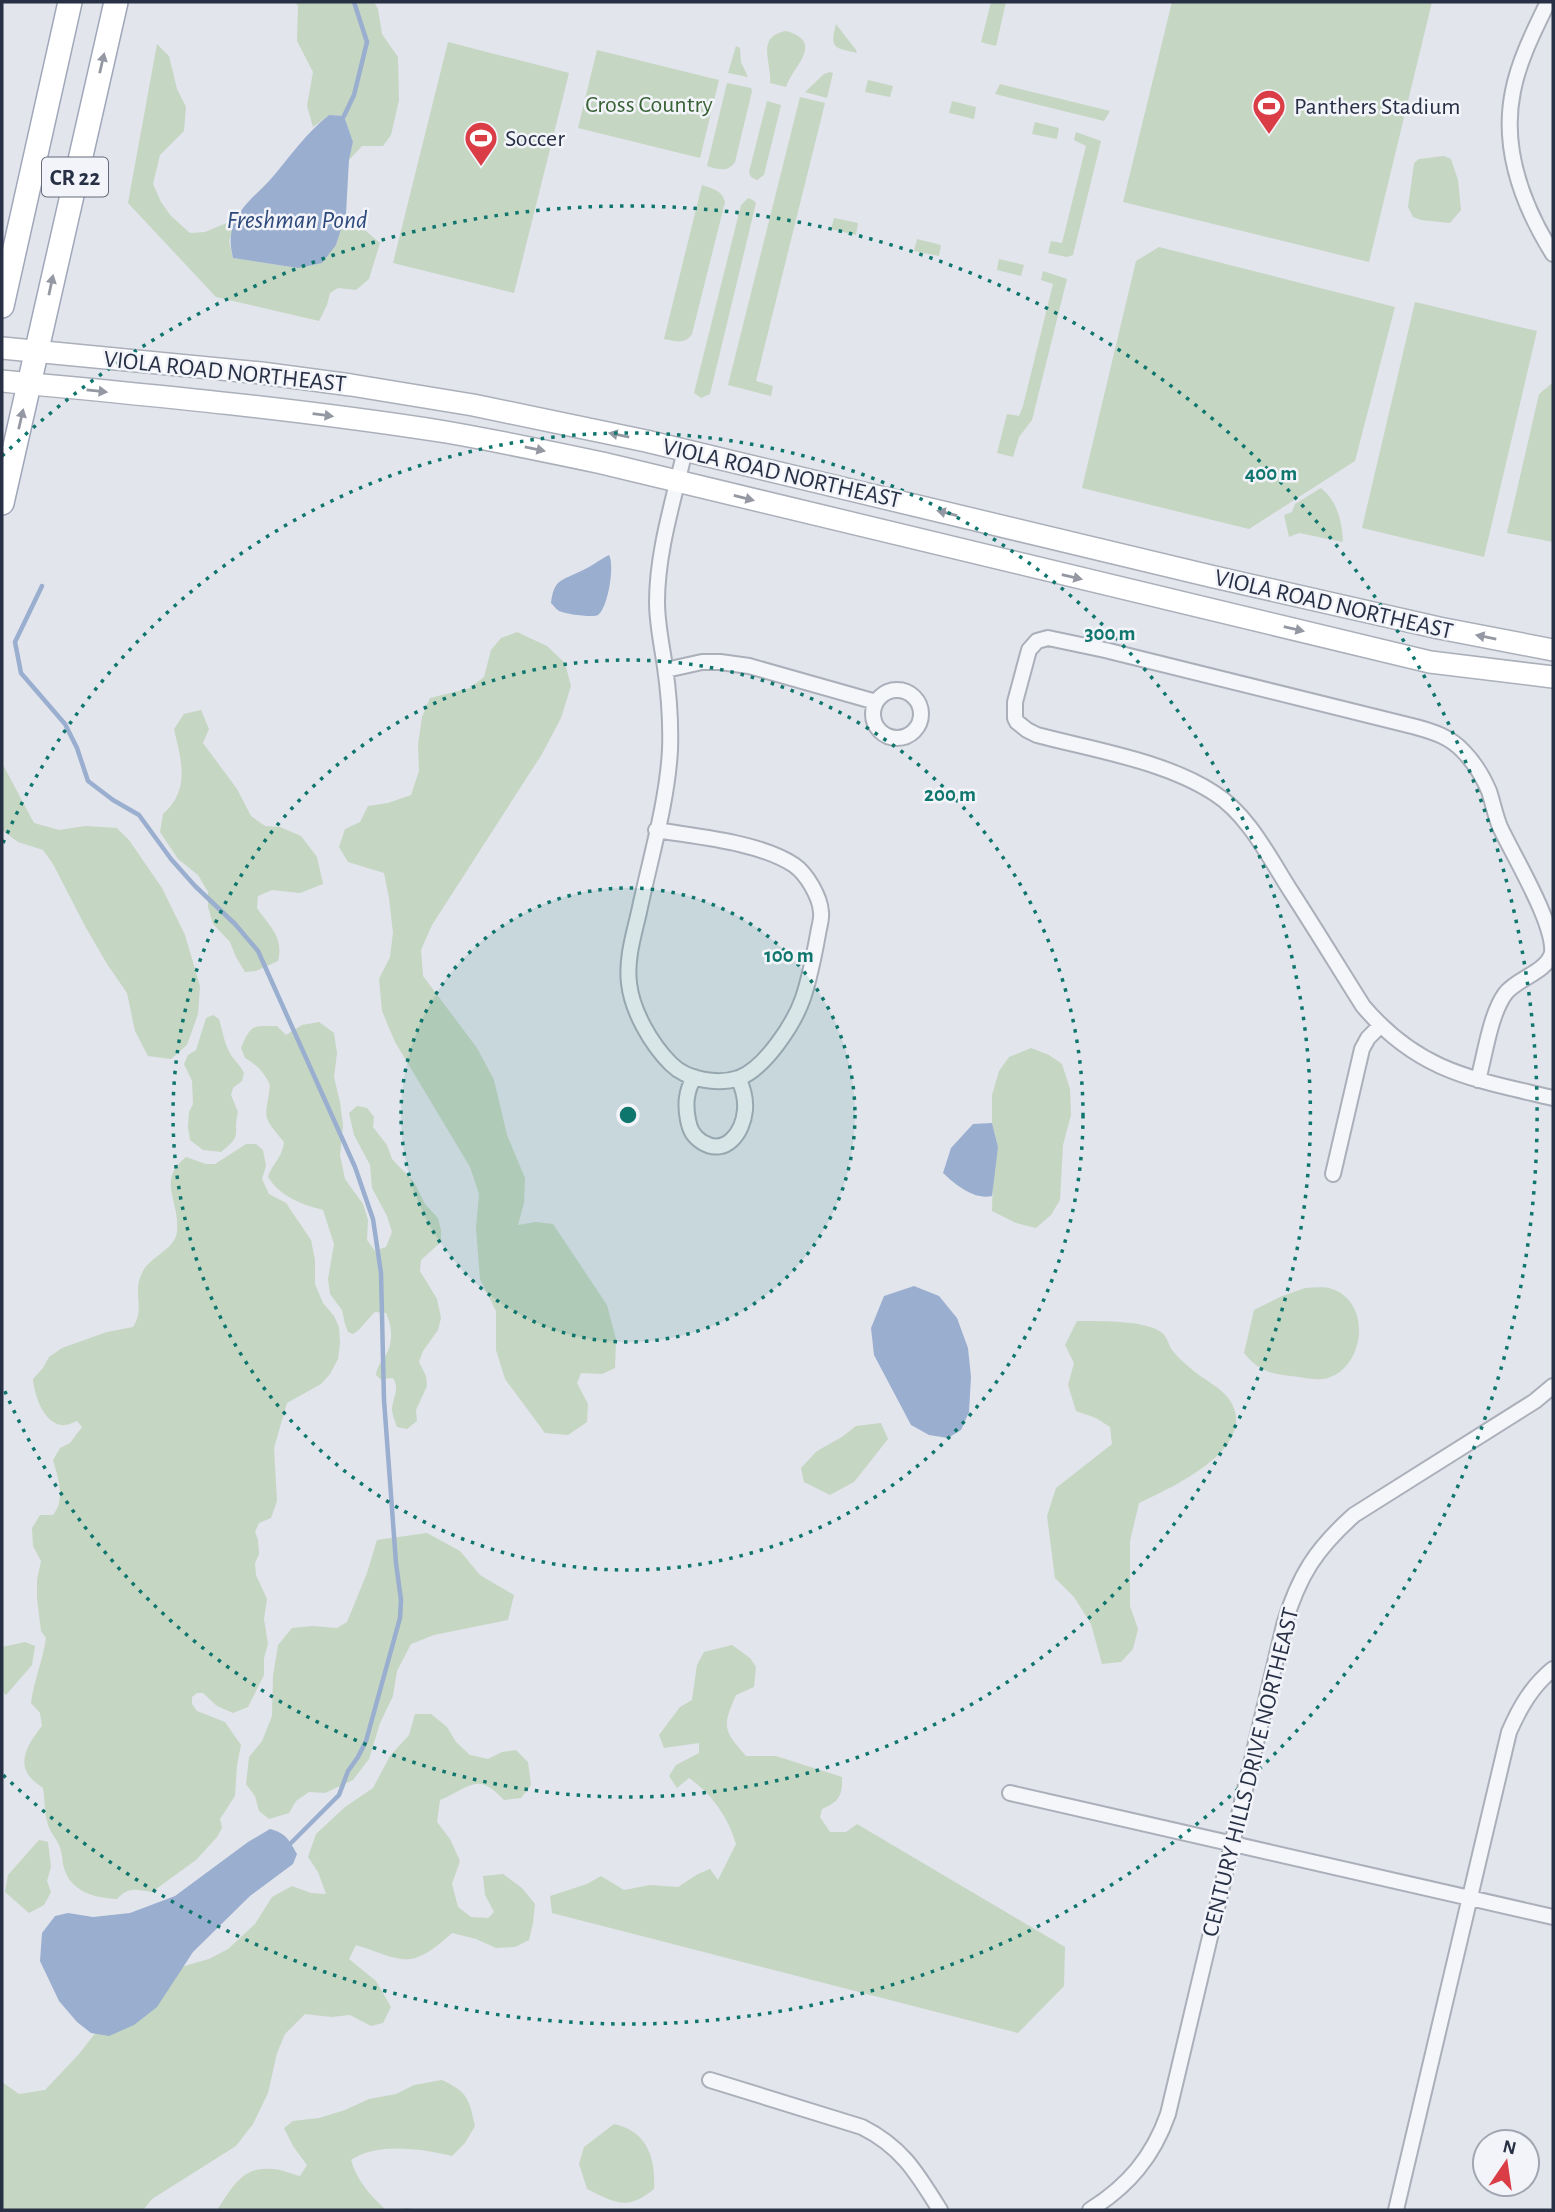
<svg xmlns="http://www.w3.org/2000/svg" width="1555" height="2212" viewBox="0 0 1555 2212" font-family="'Alegreya Sans',sans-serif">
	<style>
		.green { fill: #c5d6c2 }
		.water { fill: #9aaecf }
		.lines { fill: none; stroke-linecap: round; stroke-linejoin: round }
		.stream { stroke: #9aaecf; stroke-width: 4.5 }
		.street-casing { stroke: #aaafba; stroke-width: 18 }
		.secondary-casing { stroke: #aaafba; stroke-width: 24 }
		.primary-casing { stroke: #a0a7b9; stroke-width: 26 }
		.street { stroke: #f5f6f9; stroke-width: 14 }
		.secondary { stroke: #fff; stroke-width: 21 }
		.primary { stroke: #fff; stroke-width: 23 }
		.oneway { fill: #9498a2 }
		.ring { fill: none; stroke: #0f766e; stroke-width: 3.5; stroke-dasharray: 3.5 7 }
		.labels { text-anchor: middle; stroke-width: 5; stroke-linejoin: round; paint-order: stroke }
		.shield { fill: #f2f4f9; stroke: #656b7b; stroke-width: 2 }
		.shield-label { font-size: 23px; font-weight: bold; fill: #283045 }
		.park-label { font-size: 24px; fill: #386234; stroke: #f2f4f9 }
		.poi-label { font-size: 24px; fill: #283045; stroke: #f2f4f9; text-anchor: start }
		.street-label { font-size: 24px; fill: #283045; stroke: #f2f4f9 }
		.water-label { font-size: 26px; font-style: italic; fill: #2e4a7d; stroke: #f2f4f9 }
		.centre { fill: #0f766e; stroke: #f2f4f9; stroke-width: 3.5 }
		.ring-label { font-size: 21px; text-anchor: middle; font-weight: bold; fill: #0f766e; stroke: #f2f4f9; stroke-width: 5; stroke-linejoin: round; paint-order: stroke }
	</style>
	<rect width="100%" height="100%" fill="#e2e5ec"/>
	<path class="green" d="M295,2H374L378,9L382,34L398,57L399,100L391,135L383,146H362L349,160L353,142L344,116L329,115L313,127L307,106L313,72L297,41L298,6Z
		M991,2H1006L996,46L981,42Z
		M1172,2H1432L1369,262L1123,202Z
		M836,24L856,50L857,53C835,48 829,49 836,24Z
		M786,31C826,42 792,67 786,87L770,83C772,62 755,37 786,31Z
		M448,42L569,73L514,293L393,263Z
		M157,44L169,56L177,89L186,107L184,131L160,155L153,184L161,202L171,216L190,233L205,232L236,219L229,241L233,258L298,268L336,245L346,214L380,243L369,279L356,290L338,288L330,293L327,305L319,321L216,297L128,203Z
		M736,46L740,48L741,62L748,77L728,73Z
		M597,50L719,80L700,158L578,128Z
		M830,72L833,73L827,98L805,92L824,74Z
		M868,80L893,86L890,97L865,92Z
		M727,83L751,88L752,91L735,162C727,173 718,169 707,166Z
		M1000,84L1110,111L1104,121L995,94Z
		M800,97L825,103L756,381L773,386L771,396L728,385Z
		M767,101L781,105L764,175L757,180L751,177L749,172Z
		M952,101L976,107L974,119L949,113Z
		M1035,122L1059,128L1057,139L1032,134Z
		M1076,132L1101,141L1073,255L1067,257L1048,253L1051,241L1062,243L1086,146L1074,140Z
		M1444,156L1451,159L1458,180L1461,210L1450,223L1421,220L1413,217L1408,207L1414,163L1419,159Z
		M702,185C713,189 722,190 725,202L692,334C685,345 675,341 664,339Z
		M748,198L753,200L756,203L710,394L701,398L694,393L741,205Z
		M834,218L858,223L856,235L831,229Z
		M917,239L941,245L939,256L914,251Z
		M1159,247L1395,307L1355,461L1249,529L1082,488L1136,261Z
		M999,259L1024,265L1021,276L997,270Z
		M1043,271L1067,279L1032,420L1019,437L1013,457L997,453L1007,414L1019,416L1023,406L1053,284L1041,280Z
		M1415,302L1537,331L1484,557L1362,528Z
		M1551,384L1553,385V542L1507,533L1539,394Z
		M1321,488C1338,502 1342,522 1343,542L1299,533L1289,537L1284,515L1292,512L1295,504Z
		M517,632L547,646L565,663L571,686L561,718L542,754L432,925L421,950L423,976L477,1048L494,1080L507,1135L525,1178L524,1203L518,1225L536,1222L553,1224L607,1305L616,1339L615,1368L602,1374L581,1373L577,1383L588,1404L587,1422L568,1435L545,1433L505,1379L496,1350V1311L480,1279L476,1228L479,1194L470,1167L395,1042L382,1011L379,979L390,957L393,933L389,898L384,873L348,862L339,847L345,829L360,822L368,806L388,803L411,795L419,771L418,745L422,717L430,698L470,688L484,677L491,650L501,638Z
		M201,710L209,729L203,743L237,789L251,816L265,826L280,827L301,836L317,857L323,884L300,893L272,890L258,896L257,908C270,927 284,937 278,961L256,971L245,972L236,957L230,942L213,924L208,907V892L198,875L178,859L160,832L163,814C191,789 181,760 174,729L184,714Z
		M2,763L34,823L59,830L86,826L117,828L129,840L162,888L185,935L200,986L198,1014L187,1045L171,1059L148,1056L135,1031L127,993L107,964L85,926L53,864L43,850L18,842L2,830Z
		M213,1015L219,1019C223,1032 225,1049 234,1059C238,1064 241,1067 244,1073L242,1081L233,1088L231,1095L238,1112C232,1136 244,1134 221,1152L203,1150L190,1140L188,1127L189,1112L193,1104L192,1081L184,1064L188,1055L196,1050L206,1018Z
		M319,1022L334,1033L337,1053L334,1077L340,1102L343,1126L340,1155L345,1179L363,1204L368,1220L367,1240L375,1251L386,1247L392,1232L387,1216L372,1188L370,1165L354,1135L349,1113L357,1106L367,1108L374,1117L373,1127L387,1145L392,1159L414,1182L425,1204L438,1218L441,1230V1242L421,1260L420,1271L437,1299L441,1318L438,1330L423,1351L419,1362L426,1376L427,1386L416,1410L417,1421L407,1429L397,1427C395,1421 392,1414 392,1409C393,1397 400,1389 393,1378L380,1379L376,1375C377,1363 386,1359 389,1348C393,1336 391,1324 386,1313L375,1312C367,1319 362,1329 353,1334L348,1332L345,1324L342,1310L330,1294L328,1279L334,1244L323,1210C301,1204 281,1197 268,1177C273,1162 282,1159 284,1142C260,1113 266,1120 270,1085C264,1072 257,1065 245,1058L241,1048C251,1024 252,1026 277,1026L286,1035L302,1025Z
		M1031,1048L1049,1055L1062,1064L1070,1089L1071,1115L1063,1145L1060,1200L1051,1215L1036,1228L1016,1223L992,1211L993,1180L998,1147L992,1123V1095L999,1071L1009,1057Z
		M246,1144H256L263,1150L266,1166L262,1179L269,1194L286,1203L311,1240L315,1260V1284L323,1303L334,1316L339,1327L340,1343L338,1359L330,1374L321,1384L287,1403L274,1448L277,1501L271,1518L259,1523L255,1532L258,1540L259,1554L255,1563L256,1575L267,1599L264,1619L268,1644L264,1658V1675L248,1707L233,1713L217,1706L203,1693H197L192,1697V1704L197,1711L225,1722L241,1745L237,1765L235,1796L220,1819L222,1828L217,1837L196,1860L152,1892C136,1890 129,1886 117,1899C95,1898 71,1892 64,1868C62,1863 63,1857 61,1851C59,1840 49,1833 47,1821C44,1811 45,1799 43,1788C39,1785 33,1781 30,1777C16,1760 31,1740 42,1726L40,1713L31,1703C34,1680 43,1660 46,1638L41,1631L37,1598V1580L41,1561L33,1546L32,1528L40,1515H53C66,1499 58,1478 53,1460L60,1448L70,1443L82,1427L77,1421C72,1423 66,1426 61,1425C43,1422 34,1394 33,1379L43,1368L49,1357L62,1348L107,1332L133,1327C146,1307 131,1293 143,1271C152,1255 176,1249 177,1231C180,1200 156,1181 186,1157L206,1164H215Z
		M1305,1288C1313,1288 1324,1286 1332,1289C1374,1303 1364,1372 1323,1379C1313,1380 1301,1377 1291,1376C1269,1374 1258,1370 1244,1353L1254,1310L1280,1297Z
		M1077,1321C1097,1321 1145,1320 1161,1332C1167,1336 1168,1344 1172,1350C1178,1358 1188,1366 1195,1372C1206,1381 1220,1387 1229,1399C1262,1447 1171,1488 1139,1503L1130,1541V1606L1138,1629L1133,1649L1121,1662L1102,1664L1091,1624L1074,1597L1055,1578L1047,1516L1056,1488L1112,1444L1110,1427L1096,1418L1076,1411L1068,1385L1074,1363L1065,1345Z
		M881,1423L888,1439L854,1482L830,1495L804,1482L801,1468L817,1451L842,1437L856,1426Z
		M427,1533L460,1551L480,1575L514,1595L508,1620L434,1635L411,1644L397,1671L393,1696L380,1723L369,1759L353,1780L325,1793L309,1792L296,1801L289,1813L269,1819L259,1811L255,1796L246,1784L249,1757L262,1741L272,1716L273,1676L278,1645L292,1628L312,1626L337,1628L347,1622L367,1573L377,1540Z
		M25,1642L35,1646L32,1665L6,1695L2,1691V1647Z
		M732,1645L750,1658L756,1667L754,1687L736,1695C722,1727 723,1730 746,1756H776L842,1777C843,1795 839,1802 822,1809L820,1817L830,1832H846L857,1824L1065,1947L1064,1986L1018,2033L552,1913L550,1896L587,1884L601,1876L624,1890L650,1885L678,1887L698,1874L710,1869L718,1880L736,1844C728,1817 712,1794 689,1778L677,1788L669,1776L676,1765L699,1753V1743L664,1748L659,1735L680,1707L692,1700L697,1665L704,1652Z
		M415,1714H431L447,1727L456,1742L470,1755L488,1759L502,1752L516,1750L528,1762L531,1785L521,1798L504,1800C477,1771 471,1787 440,1800L437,1822L450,1839L460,1861L452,1884L458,1907L471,1917L488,1918L494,1912L485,1895L483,1876L503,1874L522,1888L535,1904L533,1923L529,1940L515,1947L496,1948L476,1939L452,1933C409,1972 404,1960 356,1945L349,1959L376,1981L391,2007L383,2023L371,2026L350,2015L331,2017L305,2014L285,2034L277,2053L268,2093L253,2124L236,2146L152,2199L143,2210H2V2082L19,2094L45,2090L79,2054L104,2022L174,1969L209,1959L228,1949L255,1924L272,1897L292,1886L311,1893L326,1894L318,1872L308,1857L316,1834L345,1807L373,1788L390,1756L409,1735Z
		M39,1840L48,1842L51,1867L47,1881L51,1892L44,1905L29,1913L5,1892L8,1875Z
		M442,2080C468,2092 469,2099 475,2126L465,2143L452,2156C422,2149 378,2142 351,2160C357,2181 370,2195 386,2210L408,2208L415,2210H217C232,2188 242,2166 272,2169C281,2169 291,2174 300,2176L307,2165L293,2146L284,2128L293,2121L319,2118L345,2110L369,2099L396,2094L414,2085Z
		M614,2124C647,2131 656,2158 654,2189C627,2211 616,2203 587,2189L579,2164L584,2147Z"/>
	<path class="water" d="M329,115L344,116L353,142L349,160L346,214L336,245L322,263L298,268L233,258C230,244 229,235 235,221C242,205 258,193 270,180C290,157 305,134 329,115Z
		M609,555C615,565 608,608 598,615C593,618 565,614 559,611C556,609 553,605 551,603C554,580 560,581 579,572C589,568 599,560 609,555Z
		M992,1123L998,1147L992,1196C974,1200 956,1185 943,1173L951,1148L973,1124Z
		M914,1286L939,1296L957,1318L968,1348L971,1377L969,1412L961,1430L948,1438L929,1435L911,1425L874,1355L871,1328L884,1296Z
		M270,1829C286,1833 289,1840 297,1854L293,1864L250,1896L193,1952L157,2007L134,2025L109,2036L91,2033L77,2022L59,2001L40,1961L42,1933L55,1916L68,1913L93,1917L130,1913L175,1896L248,1842Z"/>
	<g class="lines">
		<path class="stream" d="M344,116L354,95L367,42L354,2
			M42,586L15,642L21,673L65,724L77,748L88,781L113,800L139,815L171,859L195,886L235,924L258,951L355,1167L373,1219L381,1273L384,1400L396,1563L401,1600L400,1618L366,1741L358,1757L348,1771L339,1795L291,1843"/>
		<defs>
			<path id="street" d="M1548,2C1534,31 1519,60 1513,91C1501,149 1523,206 1553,254
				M666,670L702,662H720L749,666L876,702
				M873 714a24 24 0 1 1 48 0a24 24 0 1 1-48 0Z
				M656,830C698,837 759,842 794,865C807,874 820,897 821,912C822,919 819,927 818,934C814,956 810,977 803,998C794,1024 765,1068 739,1078C718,1085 687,1080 671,1064C651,1044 632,1011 629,983C626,959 634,934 639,912C650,859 667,804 670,750C671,722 669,695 665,667C662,646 657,624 657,602C657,551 674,499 685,450
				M694,1077C686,1092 685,1104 688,1120C690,1130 693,1136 702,1142C726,1157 743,1132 745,1110C746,1098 743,1088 738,1078
				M1478,1080C1485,1055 1490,1015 1505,994C1517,978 1546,973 1552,953C1555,924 1513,855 1500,827C1495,815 1493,803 1489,791C1483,777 1474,762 1463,751C1450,737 1434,732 1416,727L1105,650L1048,638L1037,641L1029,650L1015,702V718L1017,722L1027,730L1037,735C1094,750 1165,761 1214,793C1249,815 1270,859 1292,893C1316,930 1339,968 1363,1006C1419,1072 1473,1079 1553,1098
				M1333,1174L1362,1049L1368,1038L1380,1026
				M1010,1793L1553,1917
				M710,2080L862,2127C902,2147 917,2173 940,2210
				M1090,2210C1128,2186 1153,2157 1168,2114L1284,1625C1299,1575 1316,1549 1354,1515L1535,1401L1553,1386
				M1396,2210L1509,1732C1520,1707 1532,1686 1553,1669"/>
			<path id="secondary" d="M2,348L261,373L351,385L473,405L646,441L1210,576L1439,628L1553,650
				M2,381C150,395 299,409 446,432C498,441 550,452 602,463L1430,662L1553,677"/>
			<path id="primary" d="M2,306L70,2
				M2,503L116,2"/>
		</defs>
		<use href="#street" class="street-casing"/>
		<use href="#secondary" class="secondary-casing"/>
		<use href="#primary" class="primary-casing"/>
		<use href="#street" class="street"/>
		<use href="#secondary" class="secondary"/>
		<use href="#primary" class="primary"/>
	</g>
	<defs><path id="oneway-solid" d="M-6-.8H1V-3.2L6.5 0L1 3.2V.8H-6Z" transform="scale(1.75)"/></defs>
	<g class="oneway">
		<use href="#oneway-solid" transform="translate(102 63) rotate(-77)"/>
		<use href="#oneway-solid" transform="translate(51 285) rotate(-78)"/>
		<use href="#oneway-solid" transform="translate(97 391) rotate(6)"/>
		<use href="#oneway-solid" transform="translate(323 415) rotate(7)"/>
		<use href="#oneway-solid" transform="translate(21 419) rotate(-77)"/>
		<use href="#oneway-solid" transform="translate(619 435) rotate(-168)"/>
		<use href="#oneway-solid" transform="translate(535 449) rotate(12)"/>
		<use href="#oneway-solid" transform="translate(744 498) rotate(14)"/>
		<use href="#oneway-solid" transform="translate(947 513) rotate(-166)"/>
		<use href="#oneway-solid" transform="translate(1072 577) rotate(13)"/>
		<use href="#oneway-solid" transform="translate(1294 629) rotate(13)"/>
		<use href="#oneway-solid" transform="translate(1486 637) rotate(-169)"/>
	</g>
	<circle cx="628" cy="1115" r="227" fill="#0f766e" fill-opacity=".12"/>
	<g class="ring">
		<circle cx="628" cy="1115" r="227"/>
		<circle cx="628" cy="1115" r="455"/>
		<path d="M3 843A682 682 0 1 1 3 1387"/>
		<path d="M2 456A909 909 0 1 1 2 1774"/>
	</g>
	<defs>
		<symbol id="stadium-pin" viewBox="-11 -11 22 30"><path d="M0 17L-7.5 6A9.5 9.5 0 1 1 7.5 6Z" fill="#da3d45" stroke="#f2f4f9"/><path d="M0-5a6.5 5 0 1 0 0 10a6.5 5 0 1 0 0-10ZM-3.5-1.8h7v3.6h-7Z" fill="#fff"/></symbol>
	</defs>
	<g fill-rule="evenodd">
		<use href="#stadium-pin" x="1250" y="87" width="38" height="52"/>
		<use href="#stadium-pin" x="462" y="119" width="38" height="52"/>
	</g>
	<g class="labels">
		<rect class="shield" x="42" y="157.5" width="66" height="39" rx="5"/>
		<g class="shield-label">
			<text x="75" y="185">CR 22</text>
		</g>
		<g class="park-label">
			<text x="649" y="112">Cross Country</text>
		</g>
		<g class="poi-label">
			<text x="1294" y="114">Panthers Stadium</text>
			<text x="505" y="146">Soccer</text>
		</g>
		<g class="street-label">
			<text transform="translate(225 371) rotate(6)" y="8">VIOLA ROAD NORTHEAST</text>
			<text transform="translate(782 473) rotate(13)" y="8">VIOLA ROAD NORTHEAST</text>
			<text transform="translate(1334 604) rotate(13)" y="8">VIOLA ROAD NORTHEAST</text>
			<text transform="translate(1250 1772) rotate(-76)" y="8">CENTURY HILLS DRIVE NORTHEAST</text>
		</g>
		<g class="water-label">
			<text x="297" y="228">Freshman Pond</text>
		</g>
	</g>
	<circle cx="628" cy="1115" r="10" class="centre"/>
	<g class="ring-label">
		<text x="1271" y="480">400 m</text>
		<text x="1110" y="640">300 m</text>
		<text x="950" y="801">200 m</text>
		<text x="789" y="962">100 m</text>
	</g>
	<rect width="1555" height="2212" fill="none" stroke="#283045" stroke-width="7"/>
	<g transform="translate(1506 2163) rotate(13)"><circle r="33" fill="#f2f4f9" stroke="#a1a6b1" stroke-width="2"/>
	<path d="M0-5L12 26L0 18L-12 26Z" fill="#da3d45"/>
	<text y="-10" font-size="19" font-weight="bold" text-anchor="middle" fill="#283045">N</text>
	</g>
</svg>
